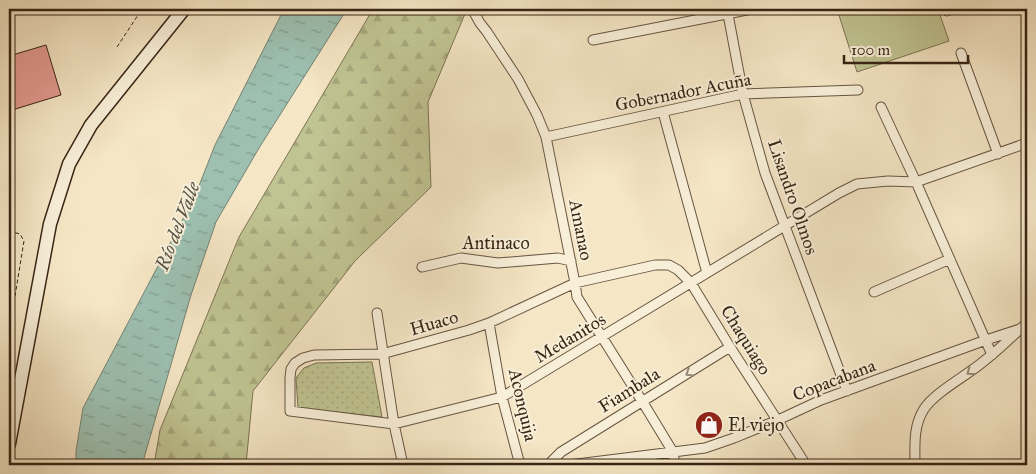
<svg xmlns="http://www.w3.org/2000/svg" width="1036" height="474" viewBox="0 0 1036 474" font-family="'IM FELL Great Primer',serif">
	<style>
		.green { fill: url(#green-dots); stroke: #7c7454 }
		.forest { fill: url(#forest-firs); stroke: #7c7454 }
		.pitch { fill: #c0c492; stroke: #7c7454 }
		.water { fill: url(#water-ripples); stroke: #758273 }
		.building { fill: #e2998e; stroke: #382515 }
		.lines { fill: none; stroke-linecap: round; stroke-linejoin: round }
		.street-casing { stroke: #675541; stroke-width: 11 }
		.secondary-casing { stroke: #382515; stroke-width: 15 }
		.path { stroke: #382515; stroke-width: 1; stroke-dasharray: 4 2.5; stroke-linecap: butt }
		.street { stroke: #f8efd9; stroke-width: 9 }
		.secondary { stroke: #f8efd9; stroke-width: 12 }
		.oneway { stroke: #988a77 }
		.labels { text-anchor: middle; stroke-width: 4; stroke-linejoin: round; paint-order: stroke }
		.street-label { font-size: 18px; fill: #382515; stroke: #f8efd9 }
		.poi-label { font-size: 18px; fill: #382515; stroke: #f8efd9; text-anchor: start }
		.water-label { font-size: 19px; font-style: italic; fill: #565444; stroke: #f8efd9 }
	</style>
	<defs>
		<pattern id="green-dots" width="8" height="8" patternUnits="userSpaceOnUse" patternTransform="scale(1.25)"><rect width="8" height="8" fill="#c0c492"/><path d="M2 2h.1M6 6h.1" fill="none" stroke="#a6a87d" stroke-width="1.8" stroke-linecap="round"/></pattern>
		<pattern id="forest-firs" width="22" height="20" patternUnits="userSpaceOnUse" patternTransform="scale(1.25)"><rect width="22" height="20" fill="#c0c492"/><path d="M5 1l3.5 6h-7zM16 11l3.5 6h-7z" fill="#a6a87d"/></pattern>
		<pattern id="water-ripples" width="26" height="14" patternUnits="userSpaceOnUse" patternTransform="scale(1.25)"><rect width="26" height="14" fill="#9dc0b1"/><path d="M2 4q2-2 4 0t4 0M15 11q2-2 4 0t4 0" fill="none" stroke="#819c8f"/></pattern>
	</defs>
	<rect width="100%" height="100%" fill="#f5e6c5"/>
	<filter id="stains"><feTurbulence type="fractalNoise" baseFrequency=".004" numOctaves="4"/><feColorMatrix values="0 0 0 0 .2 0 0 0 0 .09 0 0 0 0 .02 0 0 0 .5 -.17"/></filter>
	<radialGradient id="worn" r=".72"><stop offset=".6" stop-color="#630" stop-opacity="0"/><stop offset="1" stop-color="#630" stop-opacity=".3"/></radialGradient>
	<path class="green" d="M372,362L382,417L298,408L296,378L304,368L316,363Z"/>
	<path class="forest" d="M373,9H467L428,102L431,187L355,261L253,391L246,465H154L160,430L239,237Z"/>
	<path class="pitch" d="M837,9H938L949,41L857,72Z"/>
	<path class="water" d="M284,9H347L259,148L216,222L191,295L142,465H76V451L83,408L195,196L215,145Z"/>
	<path class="building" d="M46,45L61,95L9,111V56Z
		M710,414L721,428L704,436L697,421Z"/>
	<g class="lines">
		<defs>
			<path id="street" d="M472,9L480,23L487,32L518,79L537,115L546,137L575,283L577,297L642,401L673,452L675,465
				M727,9L743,94L765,173L847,391
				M947,11L952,9
				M593,40L752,9
				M961,53L998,154
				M881,107L916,182L992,355
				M663,112L707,273
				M546,137L743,94L858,90
				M422,267L461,258L498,263L558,258L571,261
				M874,292L950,259
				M377,313L394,424L403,465
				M489,323L502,397L520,465
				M548,465L561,452L730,347
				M569,465L705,448L734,438L778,420L821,400L986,340L1020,329
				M806,465L730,347L691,283L678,270L669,265H655L575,283L489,323L469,330L382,354L314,355L303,358L295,363L291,369L290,378V411L394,424L502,397L839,193L857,184L888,181L916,182L1027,143
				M915,465C915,446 913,426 924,409C935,392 968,375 984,361C999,350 1013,335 1027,323"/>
			<path id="secondary" d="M9,444L50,224L69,164L91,125L184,9"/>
		</defs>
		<use href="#street" class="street-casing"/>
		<use href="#secondary" class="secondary-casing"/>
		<path class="path" d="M117,47L142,9
			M9,231L20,234L24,241L9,333"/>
		<use href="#street" class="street"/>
		<use href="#secondary" class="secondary"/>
	</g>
	<defs><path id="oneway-chevron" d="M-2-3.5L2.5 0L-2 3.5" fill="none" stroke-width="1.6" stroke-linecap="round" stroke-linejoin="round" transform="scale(1.25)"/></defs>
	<g class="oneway">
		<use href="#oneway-chevron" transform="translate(970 372) rotate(144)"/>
		<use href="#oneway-chevron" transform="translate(689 373) rotate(148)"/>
	</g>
	<defs>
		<symbol id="shop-disc" viewBox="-11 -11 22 22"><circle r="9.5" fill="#8f2418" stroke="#f8efd9"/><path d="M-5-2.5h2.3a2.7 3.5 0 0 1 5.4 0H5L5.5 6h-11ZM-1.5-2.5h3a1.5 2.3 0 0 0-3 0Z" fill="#fff"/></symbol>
	</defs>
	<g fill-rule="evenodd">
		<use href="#shop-disc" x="693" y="409" width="32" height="32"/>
	</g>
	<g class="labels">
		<g class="street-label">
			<text transform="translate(683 92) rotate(-11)" y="6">Gobernador Acuña</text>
			<text transform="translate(793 197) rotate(71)" y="6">Lisandro Olmos</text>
			<text transform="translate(581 230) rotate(79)" y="6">Amanao</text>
			<text x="496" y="249">Antinaco</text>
			<text transform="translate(434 323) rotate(-16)" y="6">Huaco</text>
			<text transform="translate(570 338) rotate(-31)" y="6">Medanitos</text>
			<text transform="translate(746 340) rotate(58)" y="6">Chaquiago</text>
			<text transform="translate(834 380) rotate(-21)" y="6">Copacabana</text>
			<text transform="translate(629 390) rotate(-32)" y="6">Fiambala</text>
			<text transform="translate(523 405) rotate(77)" y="6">Aconquija</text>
		</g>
		<g class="poi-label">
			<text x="728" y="431">El viejo</text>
		</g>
		<g class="water-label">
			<text transform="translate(177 226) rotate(-69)" y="7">Río del Valle</text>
		</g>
	</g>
	<rect width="1036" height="474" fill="none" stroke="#f5e6c5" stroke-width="30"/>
	<rect x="10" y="10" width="1016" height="454" fill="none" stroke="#382515" stroke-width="2.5"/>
	<rect x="15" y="15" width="1006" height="444" fill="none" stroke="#382515"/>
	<path d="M844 55v8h124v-8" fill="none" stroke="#382515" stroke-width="2.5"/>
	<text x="851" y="55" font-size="15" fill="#382515" stroke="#f8efd9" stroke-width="4" paint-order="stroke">100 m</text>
	<rect width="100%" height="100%" filter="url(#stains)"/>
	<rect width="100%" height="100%" fill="url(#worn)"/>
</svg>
